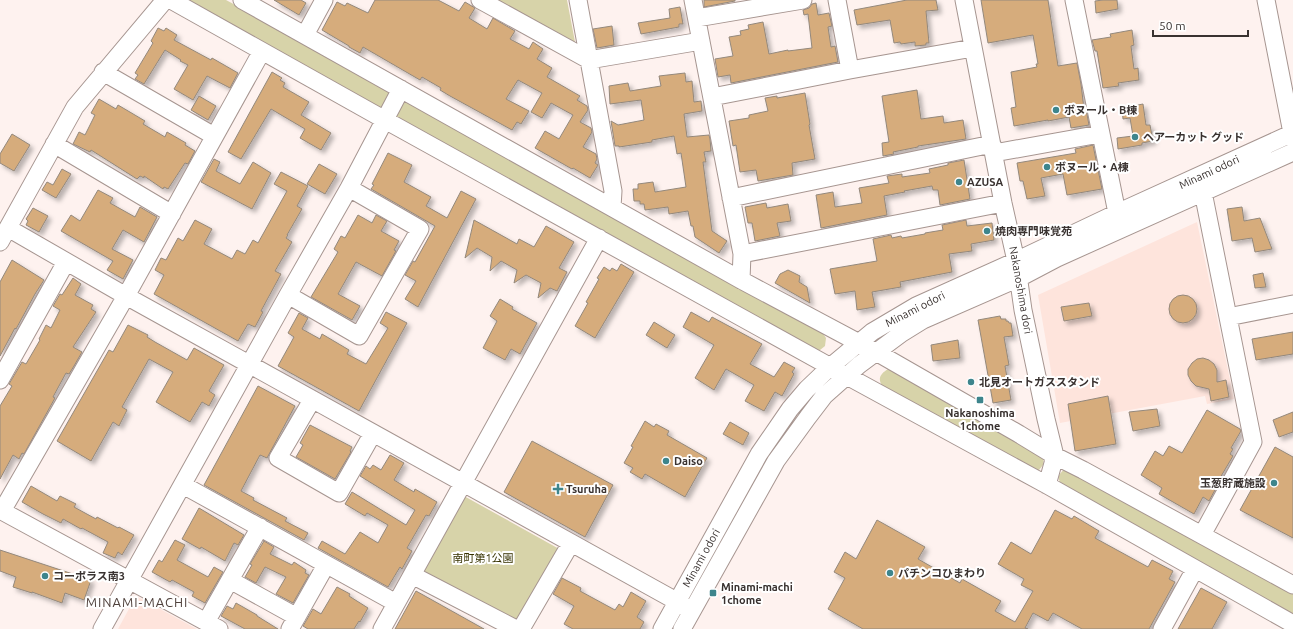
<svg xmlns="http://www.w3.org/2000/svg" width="1293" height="629" viewBox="0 0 1293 629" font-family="Ubuntu,'Noto Sans JP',sans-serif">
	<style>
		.built { fill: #fee4dc }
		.green { fill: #d7d3a9 }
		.building { fill: #d6ac7b; stroke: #93887c; filter: url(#shadow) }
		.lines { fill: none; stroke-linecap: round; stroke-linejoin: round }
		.minor-casing { stroke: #a69590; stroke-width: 19 }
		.minor { stroke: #fff; stroke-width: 17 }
		.poi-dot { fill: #3d858c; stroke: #fff; stroke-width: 1.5 }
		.labels { text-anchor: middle; stroke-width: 4; stroke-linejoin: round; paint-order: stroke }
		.poi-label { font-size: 11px; font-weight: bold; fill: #393230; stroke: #fff; text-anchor: start }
		.street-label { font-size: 11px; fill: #393230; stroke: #fff }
		.park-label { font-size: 11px; fill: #373200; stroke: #fff }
		.quarter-label { font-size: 13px; letter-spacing: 1px; fill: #4f413c; stroke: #fff }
	</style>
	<defs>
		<filter id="shadow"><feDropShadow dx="3.5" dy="3.5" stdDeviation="2" flood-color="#0004"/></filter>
	</defs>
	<rect width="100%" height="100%" fill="#fef2ef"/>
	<path class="built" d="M1197,222L1234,399L1207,404L1205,396L1060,423L1038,295Z
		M136,596L197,629H118Z"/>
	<path class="green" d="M186,0H226L387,87L391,92L382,108L378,109Z
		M496,0H567L575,42Z
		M405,102H413L822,332L826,338L825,346L820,350L813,352L396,119C397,112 400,107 405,102Z
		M888,369L897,372L1044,458L1043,465L1039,470H1031L883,387C877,379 880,374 888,369Z
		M1065,469L1293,592V618L1063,486C1057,479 1057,475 1065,469Z
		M464,496L561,550L517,626L421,576Z"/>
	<path class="building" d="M274,0H301L306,3L299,15Z
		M375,0H438L459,11L465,2L475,8L469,18L487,29L493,18L515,31L510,39L529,49L533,42L543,49L537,59L552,68L547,77L580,96L577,100L587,106L588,110L580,122L591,128L592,132L583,147L596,154L597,159L595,163L598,165L590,178L573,168L572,169L535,148L545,131L559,139L573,115L551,103L542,118L531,112L542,93L518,80L506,99L529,111L521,124L517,122L512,130L450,96L440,90L441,88L422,77L420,80L363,47L360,53L349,47V46L322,30L337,2L345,6L347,3L368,13Z
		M704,0H735V1L704,7Z
		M907,0H936L938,10L926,11L929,43H926V45L915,46V42L901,44L900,42L894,43L890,20L857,25L854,10Z
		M981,0H1048L1058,66L1077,63L1081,84L1084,109H1086L1089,125L1071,128L1069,117L1048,121V120L1014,126L1011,108L1016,107L1011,72L1037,67L1036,64H1038L1033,35L988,43Z
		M1103,0H1117L1118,9L1096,13L1095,1Z
		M816,3L818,15L829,13L832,26L828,27L831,47L835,46L838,62L731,83L730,75L718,77L715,59L733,56L729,37L741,35L740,31L749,29L748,25L763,22L769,54L788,50V51L812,48L808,14L804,15L803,10L809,8L812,4Z
		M680,7L683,24H679V27L641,34L638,23L670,18L669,9Z
		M612,26L614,45L597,48L593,29Z
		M158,28L164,31L166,28L177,35L174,40L211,60L212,58L238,73L230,88L207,76L193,100L174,89L188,65L180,61L181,60L165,50L144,84L135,79L138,75L135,73L153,43L151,41Z
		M1132,30L1134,45L1131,46L1134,69L1138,68L1139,80L1118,83L1119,86L1103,88L1097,51H1095L1092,40L1111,37L1110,34Z
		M272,72L282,78L280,80L285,83L283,87L309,102L301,115L331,133L321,150L300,138L305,129L271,109L241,159L228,152Z
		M685,73L686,82L692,81L694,102L701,101L702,111L684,114L687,137L709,135L710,139L711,151L704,152L706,162H703L712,231L727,241L719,253L695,237L693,226H691L688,211L669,214L668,207L645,210L644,204H640V201H634L633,189H638V184L653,182L655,192L686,187L681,153L677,154L674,136L652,140V142L619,147V146H615L611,121L618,125L644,120L641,100L610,104L609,86L628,83L630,91L661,86L659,76Z
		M917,90L921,119L943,116L944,123L963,120L966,139L918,146V147L893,152L894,154L883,156L882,143L889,142L882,96Z
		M805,93L810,124L809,125L815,159L792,163L793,175L758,181L756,170L740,172L736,145L733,146L729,121L749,118V115L768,111L765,98L777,96V98Z
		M199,96L216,106L208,120L191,110Z
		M99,99L116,109L118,105L145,121L143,124L165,137L167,132L186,143L185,145L195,151L188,164L185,163L168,189L164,187L163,189L144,176V178L140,176L137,179L91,150L90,152L73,144L79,132L85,135L95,115L91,113Z
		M1143,104L1146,125H1150L1153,141L1142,143V145L1118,149L1117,138L1133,136L1130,118L1123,119L1122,108Z
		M12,134L30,145L14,171L0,163V154Z
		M1093,145L1102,189L1067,195L1063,174L1041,178L1045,196L1027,199L1023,181H1020L1017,163L1076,153L1075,149Z
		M388,153L412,165L404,182L431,197L426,206L447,218L461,191L476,199L418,307L405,299L416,281L405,275L413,261L415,262L435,226L371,189L374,185L372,184Z
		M214,159L220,162L216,171L240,184L253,162L271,173L252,209L201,182Z
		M964,160L970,199L940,205L938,190H933L932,186L904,191L905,192L884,196L887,215L821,228L816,195L833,192L835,207L862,203L859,188L889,183L887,176L902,174V177L930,173L929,169L948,165V163Z
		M319,164L337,174L325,194L307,184Z
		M62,169L71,174L56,198L42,190L47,182L53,185Z
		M281,172L308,186L297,206L302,209L287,235H288L286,238L292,242L275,271L281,274L261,311L263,312L255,327L248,324L238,341L154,294L164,275L155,270L161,258L166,260L178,238L183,241L195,220L212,229L204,244L232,259L237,250L245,254L253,240L258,243L287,191L274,184Z
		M98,190L113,198L110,203L135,217L140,207L157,217L144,242L123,230L112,249L133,260L123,279L107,270L113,261L61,231L71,215L80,221Z
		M766,203L767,208L788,204L791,221L777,223L780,236L755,241L752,223H748L745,207Z
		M1242,207L1244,221L1260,218L1272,249L1255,252L1252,238L1232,241L1227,209Z
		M33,208L48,216L39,232L26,225L28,221L26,219Z
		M358,215L372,223L376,215L387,221L381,231L399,241L394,250L396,251L382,276L356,262L338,294L360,306L352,320L311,297L338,252L334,249L341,236L345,238Z
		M474,220L517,244L519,239L534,247L546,226L574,242L559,268L567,272L557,291L550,288L538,298L541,283L526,275L514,283L517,270L501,261L490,271L492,257L477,248L465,258Z
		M966,220L967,226L992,223L994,240L971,244L972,251L949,254L952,272L900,282L901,287L872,292L875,307L857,310L855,291L835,294L830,269L877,261L873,239L891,235L892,238L901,236L902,238L925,234V233L943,230L942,225Z
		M12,260L44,280L35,294L16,329L15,328L0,356V282Z
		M621,264L634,272L595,338L575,326L588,303L586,302L599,279L597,278L604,267L610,271L612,268L617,271Z
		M788,270L800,276L799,282L807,287L810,303L775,283L780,274Z
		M1263,273L1266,287L1255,288L1253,275Z
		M73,278L81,284L75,295L93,305L91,309L96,312L73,347L82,352L74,366L69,374L66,373L53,397L55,398L24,454L22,453L19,459L13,455L0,479V406L12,386L9,384L22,362L26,364L40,340L39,339L46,325L51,328L60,310L53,306L60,294L62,295Z
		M1169 309a14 14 0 1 1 28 0a14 14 0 1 1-28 0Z
		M500,299L513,307L512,309L537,323L520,354L511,349L505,360L483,348L497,321L490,316Z
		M1089,303L1092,316L1064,321L1061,307Z
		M386,312L407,323L359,411L278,366L294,337L288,333L299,313L308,318L302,329L320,339L322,334L349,350L347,354L366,364L388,328L380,323Z
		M691,312L709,322L712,317L762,344L750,364L774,377L784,362L795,368L792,372L794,374L782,396L775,392L764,411L745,401L754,385L726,369L714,390L695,378L714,345L683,327Z
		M1000,316L1001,319H1006V321H1008L1009,323H1011L1013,336L1004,337L1009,365L1005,366L1011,400L993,403L978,320Z
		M654,322L675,335L667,348L646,335Z
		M128,325L148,335L147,337L155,342L187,360L194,348L224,365L209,391L215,395L209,406L202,402L190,422L156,402L173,372L149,359L122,407L127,410L119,426L113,422L91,461L57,441L109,350L113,352Z
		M1293,332V354L1256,360L1252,339Z
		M958,340L960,358L933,361L931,345Z
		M1203,358L1209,360L1214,364L1217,370V382L1226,380L1229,397L1211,401L1209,389L1196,386L1191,381L1188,375V369L1192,363L1197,359Z
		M258,386L295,406L267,458L260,455L241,491L254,498L253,500L287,518L285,521L308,533L304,540L204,485Z
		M1108,396L1116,444L1075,451L1068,404Z
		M1157,409L1160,426L1133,431L1129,412Z
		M1207,410L1240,429L1241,431L1231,448L1233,449L1230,454L1233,456L1220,478L1221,479L1209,501L1203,497L1194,514L1159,494L1162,488L1141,475L1155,451L1163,456L1169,446L1182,453Z
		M1293,412V432L1279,437L1273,420Z
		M645,421L654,427L656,424L669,431L667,435L707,458L685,497L645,474L642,479L630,472L633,468L624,463L633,447L631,446Z
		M730,422L749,433L743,445L723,434Z
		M310,425L352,447L350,451L351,452L335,479L296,457L303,445L300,443Z
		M532,441L613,485L585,537L504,492Z
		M1275,447L1293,457V538L1240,510Z
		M390,455L404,463L394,480L414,492L415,489L437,502L429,516L426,515L407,548L412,551L402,569L400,567L388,587L318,548L322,541L345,554L360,532L378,543L388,525L367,513L365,516L345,504L352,492L406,525L415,510L360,476L366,466L370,469L373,465L381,470Z
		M31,486L57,501L60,496L76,504L74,507L96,519L97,517L118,528L119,527L134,535L122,555L118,552L115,558L103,553L108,542L82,528L81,529L63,519L61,523L43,514L22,502Z
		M199,508L244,535L238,545L234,543L225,561L201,547L200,549L182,539Z
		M1055,510L1072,519L1074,516L1099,531L1095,538L1148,567L1152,560L1173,571L1169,579L1175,582L1149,629H1082L1053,613L1048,621L1033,613L1025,628L1028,629H863L828,609L845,578L834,572L845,552L856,559L877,520L925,547L918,559L960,583L962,579L1001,601L995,611L1015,622L1033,591L1021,585L1024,579L998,564L1011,542L1031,554Z
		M175,540L185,545L177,560L208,577L214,567L223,572L205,603L192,596L194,592L172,580L170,582L152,572L159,560L162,562Z
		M264,541L274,547L270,554L292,565L294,562L306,570L305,573L309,575L293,603L276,594L286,577L265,567L256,583L245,577L252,565L250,564Z
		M0,550L91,580L84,600L65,593L62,603L32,592V593L13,587L16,577L0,571Z
		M562,578L581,588L580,591L615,610L619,604L623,607L631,592L646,601L637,617L644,622L640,629H573L564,624L574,606L553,594Z
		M337,587L350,594L349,596L368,608L360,622L359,621L354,629H308L303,626L313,609L321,614Z
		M1201,588L1227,602L1212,629H1178Z
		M416,591L484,629H395Z
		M236,603L257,615V616L278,629H245L221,616L227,606L233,609Z"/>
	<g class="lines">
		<defs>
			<path id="minor" d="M171,0L385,120L847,376L1047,485L1293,624
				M242,0L741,280L876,352L1019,434L1055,456L1083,470L1293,585
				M480,0L589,60L701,41
				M578,0L613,191L612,207
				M693,0L742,254L741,280
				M837,0L850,70
				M964,0L1003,203L1016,261L1023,310L1046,419L1055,456L1047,485
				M1074,0L1117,213
				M1266,0L1293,138
				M697,18L803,0
				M305,35L324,0
				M103,72L214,136
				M712,97L850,70L973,48
				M54,144L172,214
				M994,153L1100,134
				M1201,182L1253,442L1202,535
				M731,198L992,144
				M8,228L126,296L687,607
				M0,242L75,107L165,0
				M742,254L1003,203
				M288,295L359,336L420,229L349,188
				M1228,317L1293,304
				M0,380L66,262
				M312,400L278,458L339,493L373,433
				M183,485L396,603
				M0,510L219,629
				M2,511L126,296L262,51
				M412,575L516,629
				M230,580L297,617
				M206,622L260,527
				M102,629L288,295L349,188L401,89
				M290,629L326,565
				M382,629L599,238
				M521,629L571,543
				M662,629L759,454L790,409L807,389L830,367L872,332L916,306L1016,261L1117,213L1293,133
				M682,629L776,461L808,417L824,396L859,365L902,333L923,320L1019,278L1057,258L1293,152
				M1162,629L1195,569"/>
		</defs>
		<use href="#minor" class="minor-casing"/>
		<use href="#minor" class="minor"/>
	</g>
	<g class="poi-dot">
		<circle cx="1056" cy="110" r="4"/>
		<circle cx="1135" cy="137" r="4"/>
		<circle cx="1047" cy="167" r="4"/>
		<circle cx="959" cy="182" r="4"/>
		<circle cx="987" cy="231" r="4"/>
		<circle cx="971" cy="382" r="4"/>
		<rect x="976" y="396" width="8" height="8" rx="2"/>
		<circle cx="666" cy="461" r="4"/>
		<circle cx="1274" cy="483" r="4"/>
		<path d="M556 483h4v4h4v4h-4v4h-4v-4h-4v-4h4z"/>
		<circle cx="890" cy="573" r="4"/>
		<circle cx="45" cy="576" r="4"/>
		<rect x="709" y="589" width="8" height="8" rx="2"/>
	</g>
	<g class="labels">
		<g class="poi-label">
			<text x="1064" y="114">ボヌール・B棟</text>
			<text x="1143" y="141">ヘアーカット グッド</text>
			<text x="1055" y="171">ボヌール・A棟</text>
			<text x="967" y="186">AZUSA</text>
			<text x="995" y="235">焼肉専門味覚苑</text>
			<text x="979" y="386">北見オートガススタンド</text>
			<text x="980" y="417" text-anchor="middle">Nakanoshima<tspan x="980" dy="13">1chome</tspan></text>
			<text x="674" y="465">Daiso</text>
			<text x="1266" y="487" text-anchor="end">玉葱貯蔵施設</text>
			<text x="566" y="493">Tsuruha</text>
			<text x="898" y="577">パチンコひまわり</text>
			<text x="53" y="580">コーポラス南3</text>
			<text x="721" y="591">Minami-machi<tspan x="721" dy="13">1chome</tspan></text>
		</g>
		<g class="street-label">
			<text transform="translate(1209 172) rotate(-25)" y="4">Minami odori</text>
			<text transform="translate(1021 290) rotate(80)" y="4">Nakanoshima dori</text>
			<text transform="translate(915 309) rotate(-27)" y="4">Minami odori</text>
			<text transform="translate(701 558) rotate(-61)" y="4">Minami odori</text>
		</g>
		<g class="park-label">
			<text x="483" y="562">南町第1公園</text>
		</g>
		<g class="quarter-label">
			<text x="137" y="607">MINAMI-MACHI</text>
		</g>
	</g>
	<path d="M1153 30v6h95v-6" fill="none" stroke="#393230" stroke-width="2"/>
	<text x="1159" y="30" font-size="12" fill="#393230" stroke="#ffffff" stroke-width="3" paint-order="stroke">50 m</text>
</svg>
